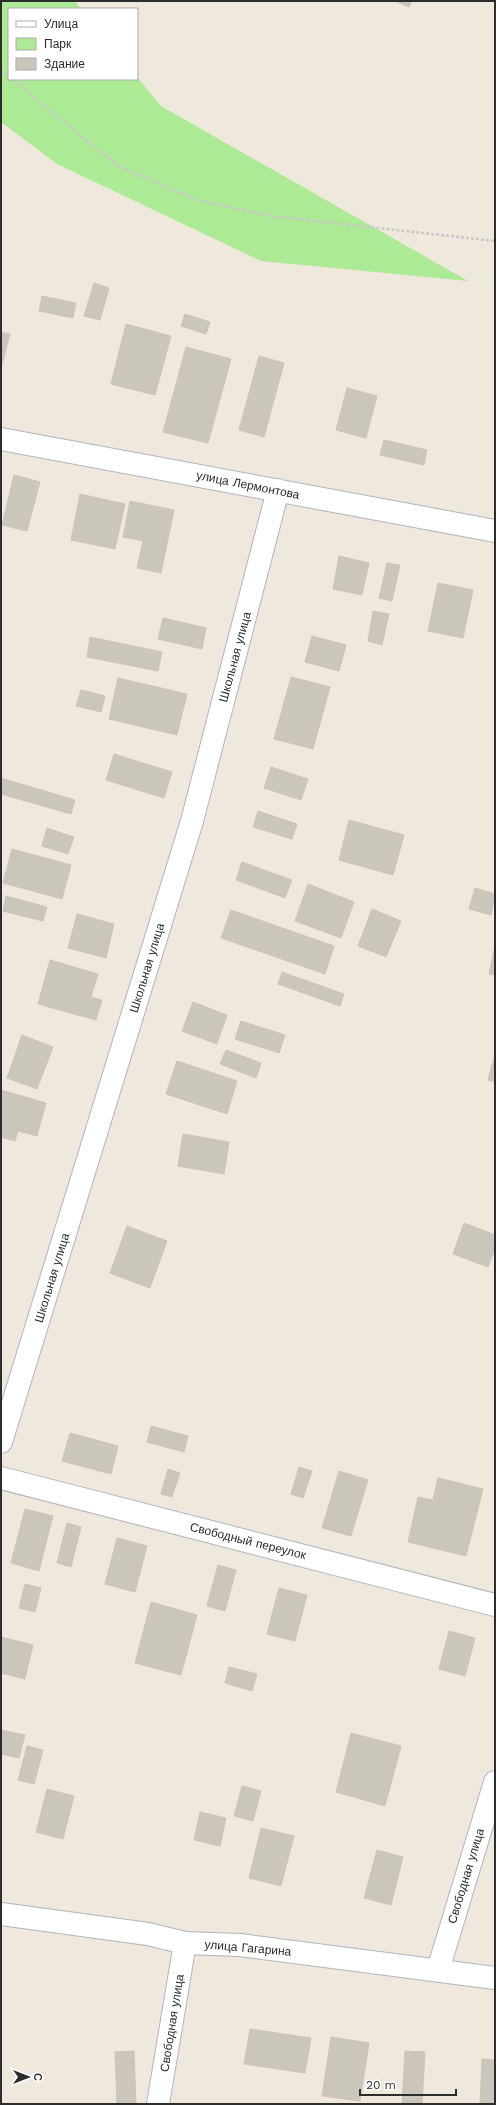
<svg xmlns="http://www.w3.org/2000/svg" width="496" height="2105" viewBox="0 0 496 2105" font-family="'Work Sans',sans-serif">
	<style>
		.green { fill: #adea95 }
		.building { fill: #cac6bc; stroke: #cbc5b6 }
		.lines { fill: none; stroke-linecap: round; stroke-linejoin: round }
		.street-casing { stroke: #b1b3c1; stroke-width: 24 }
		.secondary-casing { stroke: #b1b3c1; stroke-width: 24 }
		.path { stroke: #c8c8c8; stroke-width: 2.5; stroke-dasharray: 3 2; stroke-linecap: butt }
		.street { stroke: #fff; stroke-width: 22 }
		.secondary { stroke: #fff; stroke-width: 22 }
		.labels { text-anchor: middle; stroke-width: 3.5; stroke-linejoin: round; paint-order: stroke }
		.street-label { font-size: 12px; fill: #2c2c2c; stroke: #fff }
	</style>
	<rect width="100%" height="100%" fill="#efe8dd"/>
	<path class="green" d="M1,1H75L81,9H9V79H137V77L161,106L468,281L261,261L57,164L1,122Z"/>
	<path class="building" d="M395,1H412L409,7Z
		M94,283L109,288L100,320L84,316Z
		M42,296L76,303L73,318L39,311Z
		M185,314L210,322L206,334L181,326Z
		M126,324L171,336L155,395L111,384Z
		M1,332L10,334L2,364L1,363Z
		M186,347L231,359L208,443L163,432Z
		M259,356L284,363L264,437L239,430Z
		M347,388L377,396L366,438L336,430Z
		M384,440L427,450L424,465L380,455Z
		M14,475L40,482L27,531L2,525Z
		M80,494L125,504L115,549L71,540Z
		M130,501L174,510L161,573L137,568L143,541L123,537Z
		M339,556L369,563L362,595L333,589Z
		M387,563L400,565L392,601L379,598Z
		M438,583L473,590L463,638L428,631Z
		M373,611L389,614L382,645L368,641Z
		M163,618L206,628L202,649L158,639Z
		M312,636L346,645L339,671L305,662Z
		M90,637L162,652L158,671L87,657Z
		M291,677L330,687L313,749L274,739Z
		M118,678L187,694L177,735L109,719Z
		M81,690L105,696L101,712L76,706Z
		M114,754L172,772L164,798L106,780Z
		M271,767L308,779L301,800L264,788Z
		M1,778L75,800L71,814L1,794Z
		M258,811L297,824L292,839L253,827Z
		M349,820L404,835L393,875L339,860Z
		M47,828L74,837L68,854L42,846Z
		M12,849L71,865L62,899L3,883Z
		M242,862L292,880L285,898L236,880Z
		M308,884L354,902L341,938L295,921Z
		M475,888L495,894L491,915L469,909Z
		M6,896L47,907L43,921L3,911Z
		M372,909L401,921L386,957L358,946Z
		M231,910L334,946L325,974L221,938Z
		M77,914L114,924L106,958L68,948Z
		M495,946V975L489,974Z
		M50,960L98,974L91,997L102,1000L96,1020L38,1004Z
		M282,972L344,994L340,1006L278,984Z
		M193,1002L227,1015L217,1044L182,1031Z
		M241,1021L285,1035L279,1053L235,1039Z
		M22,1035L53,1047L37,1089L7,1078Z
		M226,1050L261,1063L256,1078L220,1064Z
		M495,1054V1082L488,1080Z
		M177,1061L237,1081L227,1114L166,1094Z
		M1,1090L46,1103L37,1136L18,1131L15,1141L1,1137Z
		M183,1134L229,1142L224,1174L178,1166Z
		M464,1223L495,1235V1249L488,1267L453,1254Z
		M127,1226L167,1241L150,1288L110,1273Z
		M151,1426L188,1436L184,1452L147,1442Z
		M70,1433L118,1446L111,1474L62,1461Z
		M299,1467L312,1471L303,1498L291,1494Z
		M168,1469L180,1473L172,1497L161,1494Z
		M339,1471L368,1480L351,1536L322,1528Z
		M438,1478L483,1489L466,1556L408,1542L418,1497L433,1500Z
		M25,1509L53,1516L39,1571L11,1563Z
		M67,1523L81,1527L71,1567L57,1563Z
		M117,1538L147,1546L135,1592L105,1584Z
		M218,1565L236,1570L225,1611L207,1606Z
		M25,1584L41,1588L35,1612L19,1608Z
		M279,1588L307,1595L295,1641L267,1634Z
		M151,1602L197,1615L181,1675L135,1663Z
		M449,1631L475,1638L465,1676L439,1669Z
		M1,1637L33,1645L25,1679L1,1673Z
		M229,1667L257,1674L252,1691L225,1683Z
		M1,1730L25,1735L19,1758L1,1754Z
		M351,1733L401,1746L385,1806L336,1792Z
		M27,1746L43,1750L34,1784L18,1780Z
		M242,1786L261,1791L253,1821L234,1816Z
		M47,1789L74,1796L63,1839L36,1832Z
		M200,1812L226,1818L220,1846L194,1840Z
		M261,1828L294,1836L281,1886L249,1878Z
		M377,1850L403,1857L391,1905L364,1898Z
		M250,2029L311,2038L305,2073L244,2064Z
		M331,2037L369,2043L360,2101L322,2096Z
		M134,2051L136,2104H117L115,2052Z
		M405,2051L425,2052L422,2104H402Z
		M482,2059L495,2060V2104H480Z"/>
	<g class="lines">
		<defs>
			<path id="street" d="M1,439L495,531
				M1,1442L192,821L278,490
				M1,1478L495,1605
				M1,1914L148,1934L185,1943
				M438,1970L495,1782"/>
			<path id="secondary" d="M158,2104L185,1943L240,1945L495,1978"/>
		</defs>
		<use href="#street" class="street-casing"/>
		<use href="#secondary" class="secondary-casing"/>
		<path class="path" d="M1,70L9,77
			M12,79L118,166L197,200L270,216L495,241"/>
		<use href="#street" class="street"/>
		<use href="#secondary" class="secondary"/>
	</g>
	<g class="labels">
		<g class="street-label">
			<text transform="translate(248 485) rotate(11)" y="4">улица Лермонтова</text>
			<text transform="translate(235 657) rotate(-75)" y="4">Школьная улица</text>
			<text transform="translate(147 968) rotate(-73)" y="4">Школьная улица</text>
			<text transform="translate(52 1278) rotate(-73)" y="4">Школьная улица</text>
			<text transform="translate(248 1541) rotate(14)" y="4">Свободный переулок</text>
			<text transform="translate(466 1876) rotate(-73)" y="4">Свободная улица</text>
			<text transform="translate(248 1948) rotate(5)" y="4">улица Гагарина</text>
			<text transform="translate(172 2023) rotate(-81)" y="4">Свободная улица</text>
		</g>
	</g>
	<rect width="496" height="2105" fill="none" stroke="#2c2c2c" stroke-width="4"/>
	<rect x="8" y="8" width="130" height="72" fill="#ffffff" stroke="#ababab"/>
	<rect x="16" y="21" width="20" height="6" fill="#ffffff" stroke="#ababab"/>
	<text x="44" y="28" font-size="12" fill="#2c2c2c">Улица</text>
	<rect x="16" y="38" width="20" height="12" fill="#adea95" stroke="#ababab"/>
	<text x="44" y="48" font-size="12" fill="#2c2c2c">Парк</text>
	<rect x="16" y="58" width="20" height="12" fill="#cac6bc" stroke="#ababab"/>
	<text x="44" y="68" font-size="12" fill="#2c2c2c">Здание</text>
	<g transform="translate(28 2077) rotate(90)" stroke="#ffffff" stroke-width="3" paint-order="stroke">
	<path d="M0-3L7 15L0 10L-7 15Z" fill="#2c2c2c"/>
	<text y="-6" font-size="11" font-weight="bold" text-anchor="middle" fill="#2c2c2c">С</text>
	</g>
	<path d="M360 2089v6h96v-6" fill="none" stroke="#2c2c2c" stroke-width="2"/>
	<text x="366" y="2089" font-size="12" fill="#2c2c2c" stroke="#ffffff" stroke-width="3" paint-order="stroke">20 m</text>
</svg>
